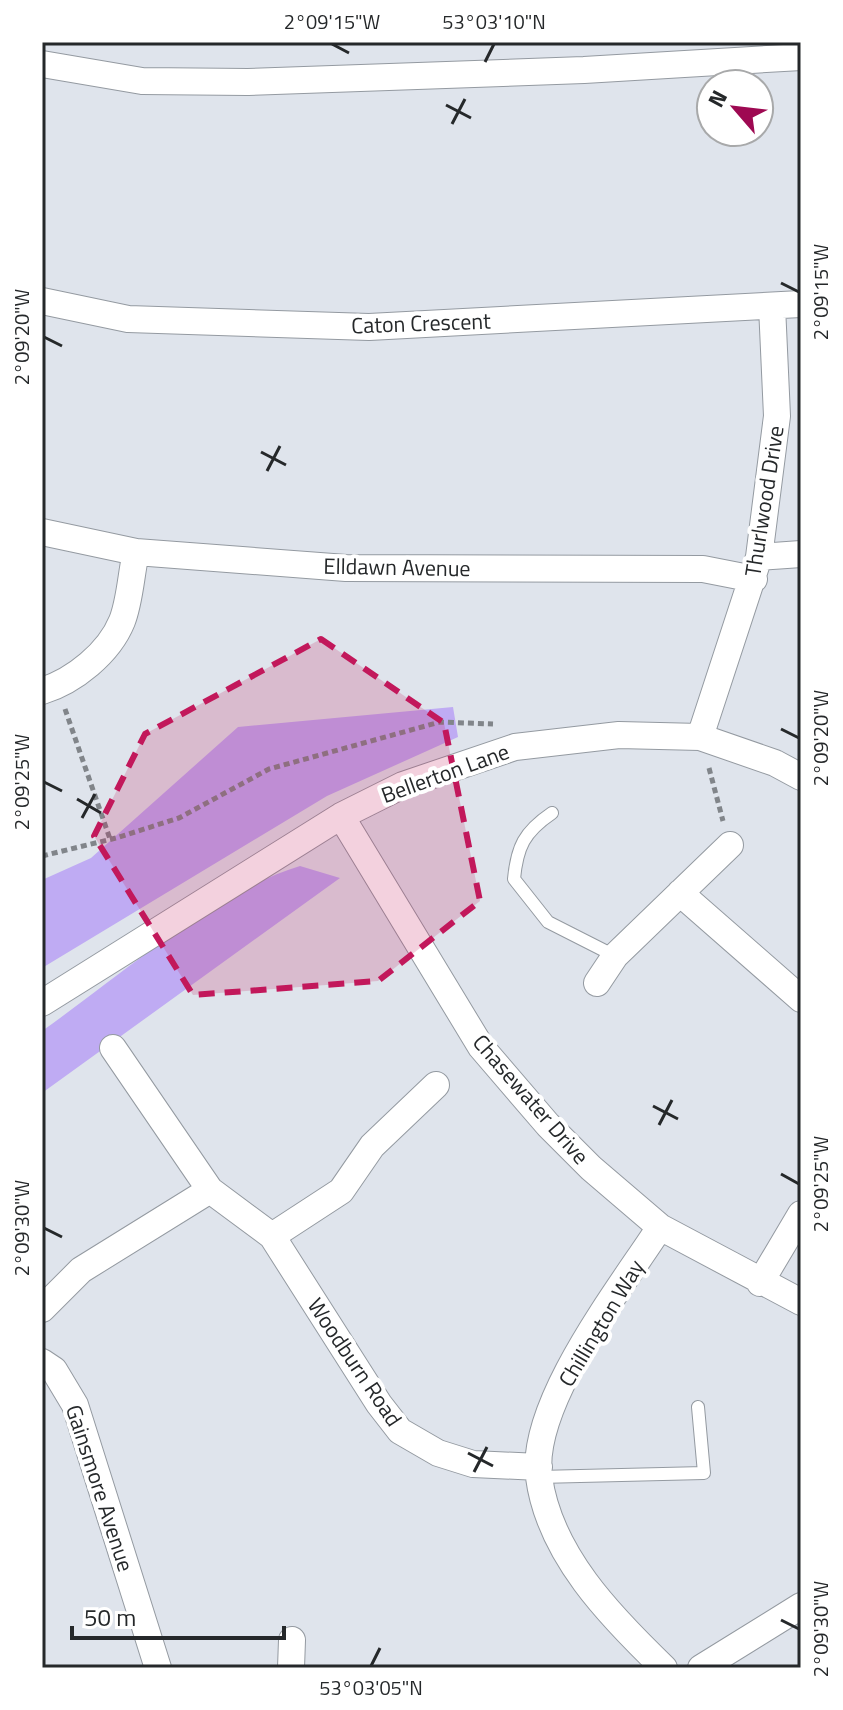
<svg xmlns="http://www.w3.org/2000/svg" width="843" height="1710" viewBox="0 0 843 1710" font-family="'Titillium Web',sans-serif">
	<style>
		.green { fill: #bfabf3 }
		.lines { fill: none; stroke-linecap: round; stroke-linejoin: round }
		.lane-casing { stroke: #949aa1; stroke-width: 14 }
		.street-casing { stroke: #949aa1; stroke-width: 28 }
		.path { stroke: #81858a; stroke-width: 5; stroke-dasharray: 6 4; stroke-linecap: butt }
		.lane { stroke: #fff; stroke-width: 12 }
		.street { stroke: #fff; stroke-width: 26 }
		.marked { fill: #c2185b; fill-opacity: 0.2; stroke: #c2185b; stroke-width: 6; stroke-dasharray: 16 10; stroke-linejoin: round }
		.ticks { fill: none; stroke: #25282a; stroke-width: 3 }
		.labels { text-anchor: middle; stroke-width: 8; stroke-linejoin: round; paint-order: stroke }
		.street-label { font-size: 22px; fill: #25282a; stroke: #fff }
		.neatline { fill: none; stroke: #25282a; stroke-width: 3 }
		.ticks-label { font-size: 20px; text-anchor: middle; fill: #25282a }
	</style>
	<rect width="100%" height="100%" fill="#dfe4ec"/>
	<path class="green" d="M453,707L458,737L327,796L42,968V880L91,858L238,727Z
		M300,866L340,878L42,1093V1031C116,979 216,891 300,866Z"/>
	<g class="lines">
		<defs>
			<path id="lane" d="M552,813C524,832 517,847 514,879L548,922L615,956
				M539,1477L704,1473L698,1407"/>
			<path id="street" d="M42,64L142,81L248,82L584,70L801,57
				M42,301L128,319L369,327L801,304
				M42,532L136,552L346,568L703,569L754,579
				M759,557L801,554
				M42,691C74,681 109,653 122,621C130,601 131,574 136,552
				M700,737L759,557L777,416L772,306
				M341,816L481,1047L548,1125L591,1168L660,1227L801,1302
				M680,893L801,999
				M597,983L615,956L730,845
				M42,1003L341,816L403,785L515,747L619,735L700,737L775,763L801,777
				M113,1048L210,1190
				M660,1227C622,1286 529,1404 539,1477C549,1554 611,1617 664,1668
				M272,1236L341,1191L372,1146L436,1085
				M760,1283L801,1214
				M42,1309L81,1270L210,1190L272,1236L379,1404L400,1431L438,1453L473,1464L539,1467
				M42,1362L54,1370L75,1405L158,1668
				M291,1668L292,1640
				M701,1668L801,1606"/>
		</defs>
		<use href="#lane" class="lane-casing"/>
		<use href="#street" class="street-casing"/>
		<path class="path" d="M65,709L110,839
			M709,768L723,821
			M42,856L116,838L179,818L269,769L440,722L493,724"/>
		<use href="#lane" class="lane"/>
		<use href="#street" class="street"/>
	</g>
	<path class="marked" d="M321,639L444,723L480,901L378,981L193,995L94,836L145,734Z"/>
	<path class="ticks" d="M332,44L349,53M485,62L494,44M446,105L471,118M452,124L465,99M781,283L799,292M44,337L62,346M261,452L286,465M267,471L280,446M781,729L799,738M44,782L62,791M77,799L101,813M82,818L95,794M653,1106L678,1119M659,1125L672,1100M781,1174L799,1184M44,1228L62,1237M468,1453L493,1466M474,1472L487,1447M781,1620L799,1629M371,1666L380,1648"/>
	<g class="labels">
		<g class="street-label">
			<text transform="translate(421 323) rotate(-2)" y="8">Caton Crescent</text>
			<text transform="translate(764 501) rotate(-81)" y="8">Thurlwood Drive</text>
			<text transform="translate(397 567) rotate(1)" y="8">Elldawn Avenue</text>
			<text transform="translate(445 773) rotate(-20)" y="8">Bellerton Lane</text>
			<text transform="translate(531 1099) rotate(49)" y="8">Chasewater Drive</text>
			<text transform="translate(601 1323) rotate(-59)" y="8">Chillington Way</text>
			<text transform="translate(355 1362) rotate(56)" y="8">Woodburn Road</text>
			<text transform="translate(100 1488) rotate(72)" y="8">Gainsmore Avenue</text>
		</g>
	</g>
	<rect width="843" height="1710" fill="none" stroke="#ffffff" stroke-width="88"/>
	<g transform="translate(735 108) rotate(298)"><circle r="38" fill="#ffffff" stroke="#a8a9aa" stroke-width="2"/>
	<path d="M0-6L14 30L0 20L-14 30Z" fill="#9e0952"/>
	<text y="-12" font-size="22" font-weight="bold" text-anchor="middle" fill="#25282a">N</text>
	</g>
	<path d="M72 1626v12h212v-12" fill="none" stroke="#25282a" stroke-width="4"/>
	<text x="84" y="1626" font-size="24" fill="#25282a" stroke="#ffffff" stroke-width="6" paint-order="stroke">50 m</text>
	<rect x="44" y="44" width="755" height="1622" class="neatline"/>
	<g class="ticks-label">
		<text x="332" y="29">2°09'15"W</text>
		<text x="494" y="29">53°03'10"N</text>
		<text transform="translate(821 292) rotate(-90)" y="7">2°09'15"W</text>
		<text transform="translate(22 337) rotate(-90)" y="7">2°09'20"W</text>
		<text transform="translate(821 738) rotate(-90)" y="7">2°09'20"W</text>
		<text transform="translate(22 782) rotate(-90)" y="7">2°09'25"W</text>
		<text transform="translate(821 1184) rotate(-90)" y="7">2°09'25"W</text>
		<text transform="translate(22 1228) rotate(-90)" y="7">2°09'30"W</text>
		<text transform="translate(821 1629) rotate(-90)" y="7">2°09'30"W</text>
		<text x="371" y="1695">53°03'05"N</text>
	</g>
</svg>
